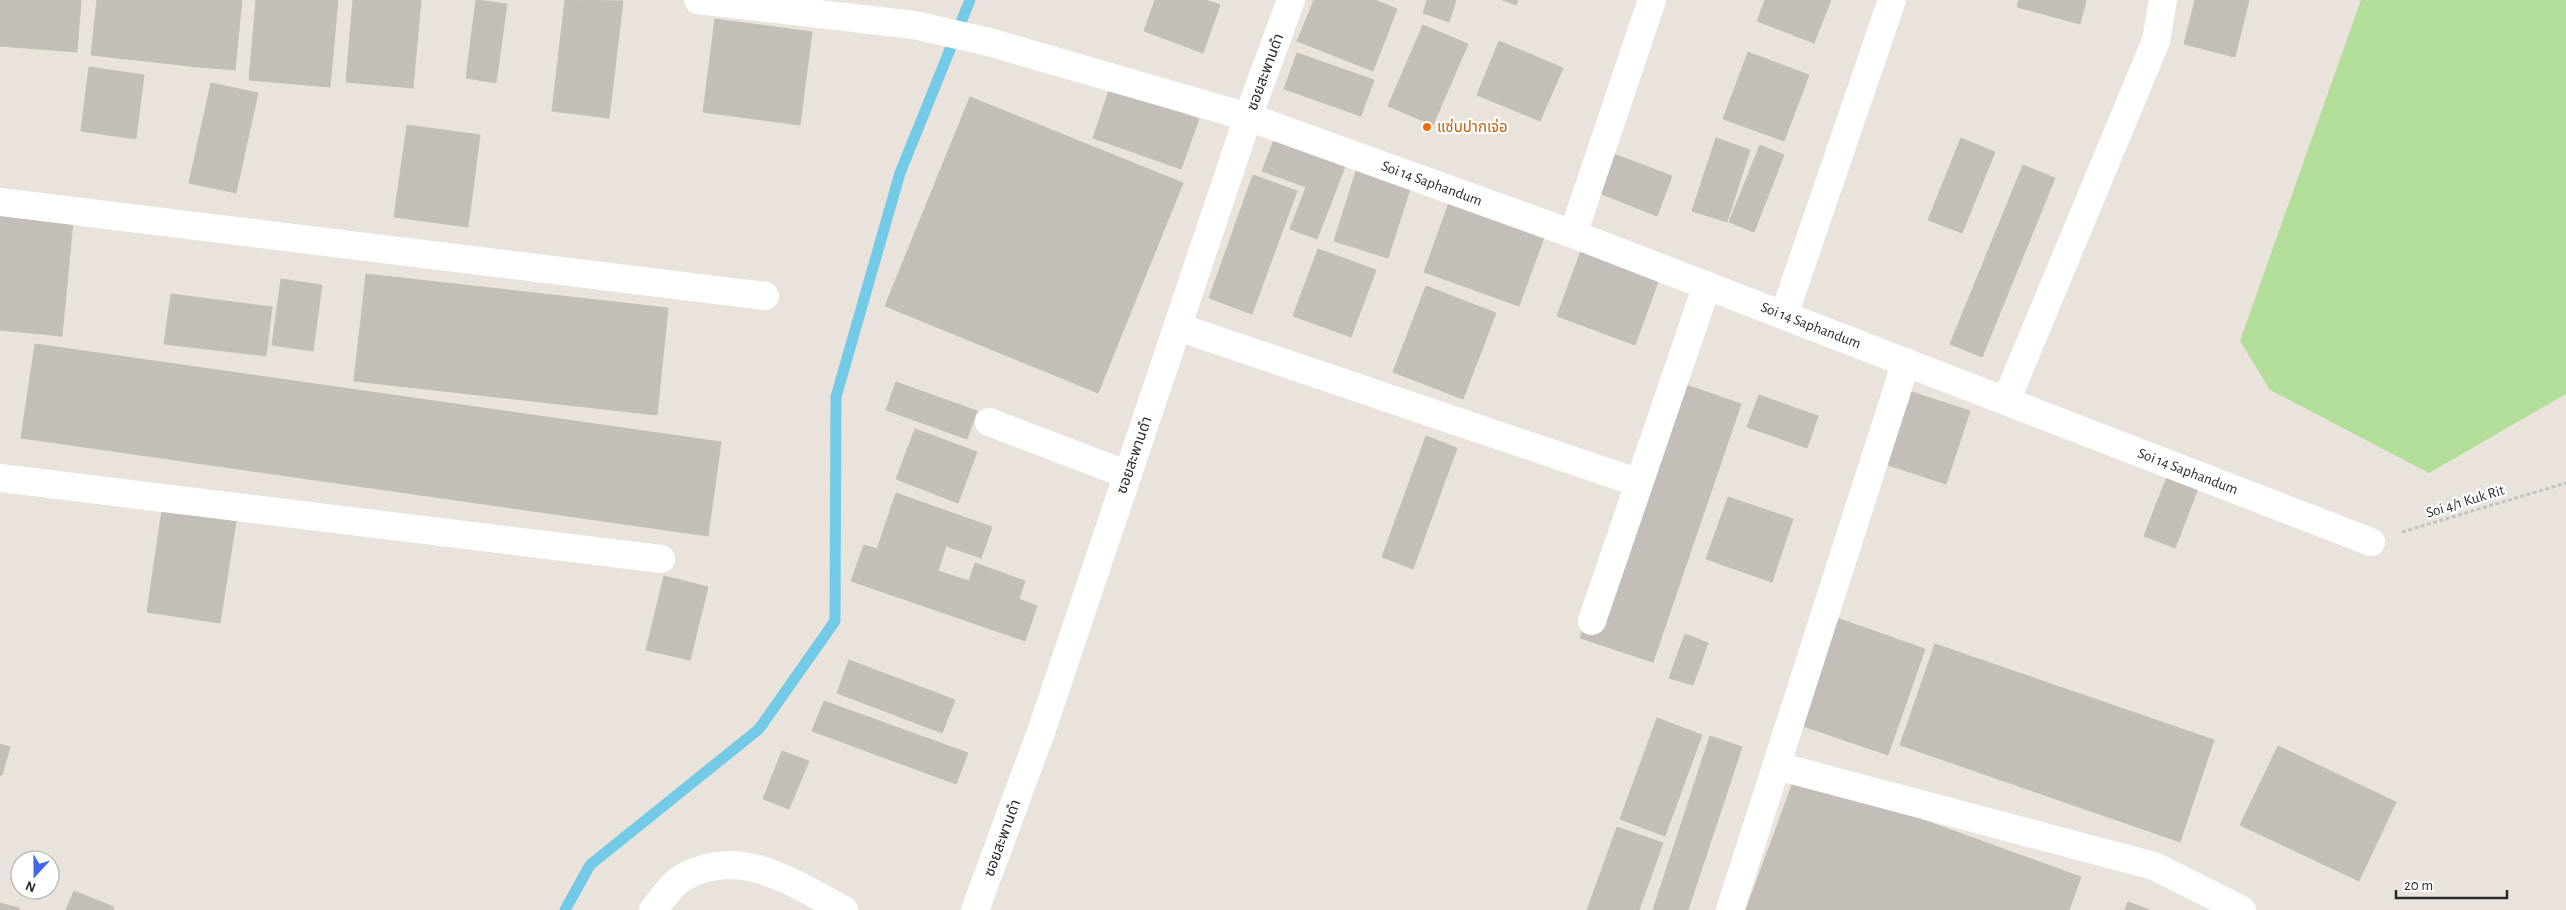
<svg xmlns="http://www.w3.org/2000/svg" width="2566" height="910" viewBox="0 0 2566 910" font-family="'Alegreya Sans','Noto Sans Thai',sans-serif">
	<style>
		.green { fill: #b2de9a }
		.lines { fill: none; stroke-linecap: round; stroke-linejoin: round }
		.stream { stroke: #73cae7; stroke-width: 11 }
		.building { fill: #c3beb7; stroke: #c5bfb5 }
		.path { stroke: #c3c3c3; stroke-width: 3; stroke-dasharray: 4 2.5; stroke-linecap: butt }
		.minor { stroke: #fff; stroke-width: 28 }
		.food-dot { fill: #e8710a; stroke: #fff; stroke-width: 2 }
		.labels { text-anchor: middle; stroke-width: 4.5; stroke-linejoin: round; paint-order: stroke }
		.street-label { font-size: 15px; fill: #292929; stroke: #fff }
		.food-label { font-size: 15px; fill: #c56008; stroke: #fff; text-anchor: start }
	</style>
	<rect width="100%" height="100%" fill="#eae3db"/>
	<path class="green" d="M2361,0H2566V394L2429,473L2270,390L2240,341Z"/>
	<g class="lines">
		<path class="stream" d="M565,910L590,865L759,729L835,621L836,397L900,173L970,0"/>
	</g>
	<path class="building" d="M0,0H81L77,52L0,46Z
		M97,0H205L199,67L91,55Z
		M205,0H242L235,70L199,67Z
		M256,0H338L330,87L249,80Z
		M353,0H421L413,88L346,82Z
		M476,0L507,4L496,83L466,78Z
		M565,0L623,1L609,118L552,111Z
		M1155,0H1206L1220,5L1203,53L1144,31Z
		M1314,0H1375L1397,9L1373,71L1297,41Z
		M1427,0H1456L1449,22L1423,13Z
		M1503,0H1518L1516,5Z
		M1765,0H1831L1814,43L1757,21Z
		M2019,0H2086L2080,24L2017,7Z
		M2195,0H2249L2235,57L2184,44Z
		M715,19L812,32L800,125L703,112Z
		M1423,25L1468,44L1433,125L1388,106Z
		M1499,41L1563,68L1540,121L1477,95Z
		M1748,52L1809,75L1784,141L1723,119Z
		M1297,53L1374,80L1361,116L1284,89Z
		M89,67L144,75L136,139L81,131Z
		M211,83L258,93L236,193L189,183Z
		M1110,87L1199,119L1181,169L1093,138Z
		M970,97L1183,183L1098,393L885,306Z
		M407,125L480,135L468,227L394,217Z
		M1277,132L1348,159L1317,239L1290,229L1306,187L1262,171Z
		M1716,138L1750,150L1727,222L1692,211Z
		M1961,138L1995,152L1962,233L1928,220Z
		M1760,145L1784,155L1754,232L1729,222Z
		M1614,154L1672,176L1657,216L1599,193Z
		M2023,165L2055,178L1982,357L1950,344Z
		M1357,168L1411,186L1388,258L1334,241Z
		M1253,175L1297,191L1252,314L1209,298Z
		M1450,200L1545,235L1519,306L1424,272Z
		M0,214L73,222L62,336L0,330Z
		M1318,249L1376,270L1351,337L1293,316Z
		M1581,251L1659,279L1635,345L1557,316Z
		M366,274L668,308L657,415L354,381Z
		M281,279L322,285L313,351L272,345Z
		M1426,286L1496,313L1463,399L1393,372Z
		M171,294L272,307L266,356L164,344Z
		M35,344L721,442L708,536L21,438Z
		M1669,379L1741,404L1653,662L1580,638Z
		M896,382L977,411L967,439L886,410Z
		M1912,392L1970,411L1946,484L1888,465Z
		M1759,395L1818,416L1807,448L1747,427Z
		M915,429L977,452L958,503L896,479Z
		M1426,436L1457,448L1413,569L1382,557Z
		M2168,474L2199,486L2175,548L2144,536Z
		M896,493L992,527L981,558L946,546L938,571L969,581L975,563L1025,581L1019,599L1037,606L1025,641L851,581L864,545L877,549Z
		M1728,497L1793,519L1772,582L1706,559Z
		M163,503L237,515L220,623L147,612Z
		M664,576L708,587L690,660L646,650Z
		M1834,617L1925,649L1888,755L1797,724Z
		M1685,634L1708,643L1693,685L1669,678Z
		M1935,644L2214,740L2180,842L1900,745Z
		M849,660L955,700L942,733L837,693Z
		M824,701L968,753L956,784L812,731Z
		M1657,718L1702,735L1665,836L1620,819Z
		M1710,736L1742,747L1688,910H1653Z
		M0,744L10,747L2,775H0Z
		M2278,746L2396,802L2359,881L2240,825Z
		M782,751L809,761L789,809L763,799Z
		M1796,774L2081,877L2069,910H1746Z
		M1617,827L1663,843L1639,910H1587Z
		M74,891L114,907L113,910H66Z
		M2128,902L2150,910H2125Z
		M0,903L19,908V910H0Z"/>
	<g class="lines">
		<path class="path" d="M2402,532L2566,483"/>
		<path class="minor" d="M698,0L914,25L989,42L1248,117L1573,234L2371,542
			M0,202L765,296
			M1573,234L1652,0
			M1784,315L1892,0
			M1178,327L1639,483
			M2006,401L2156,41L2163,0
			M989,422L1128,475
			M0,478L661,559
			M1592,621L1707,285
			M1777,766L2154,866L2242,910
			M653,910C662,900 672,883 684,877C741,845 794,884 844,910
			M975,910L1041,732L1248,117L1291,0
			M1730,910L1906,362"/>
	</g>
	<circle class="food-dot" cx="1427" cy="127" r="5"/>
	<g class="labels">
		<g class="street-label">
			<text transform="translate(1265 72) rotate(-70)" y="5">ซอยสะพานดำ</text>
			<text transform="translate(1432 183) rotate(20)" y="5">Soi 14 Saphandum</text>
			<text transform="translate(1811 325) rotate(21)" y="5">Soi 14 Saphandum</text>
			<text transform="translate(1134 455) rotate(-71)" y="5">ซอยสะพานดำ</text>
			<text transform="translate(2188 471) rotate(21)" y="5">Soi 14 Saphandum</text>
			<text transform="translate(2465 501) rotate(-17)" y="5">Soi 4/1 Kuk Rit</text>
			<text transform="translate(1002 838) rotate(-70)" y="5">ซอยสะพานดำ</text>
		</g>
		<g class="food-label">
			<text x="1437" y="132">แซ่บปากเจ่อ</text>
		</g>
	</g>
	<g transform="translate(35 875) rotate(201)"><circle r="24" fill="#ffffff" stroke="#a9a9a9"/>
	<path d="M0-4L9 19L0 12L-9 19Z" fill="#4366ef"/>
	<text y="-8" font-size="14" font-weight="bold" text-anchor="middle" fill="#292929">N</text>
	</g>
	<path d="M2396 890v8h111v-8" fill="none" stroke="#292929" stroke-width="2.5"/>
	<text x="2404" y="890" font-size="15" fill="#292929" stroke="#ffffff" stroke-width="4" paint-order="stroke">20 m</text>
</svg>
